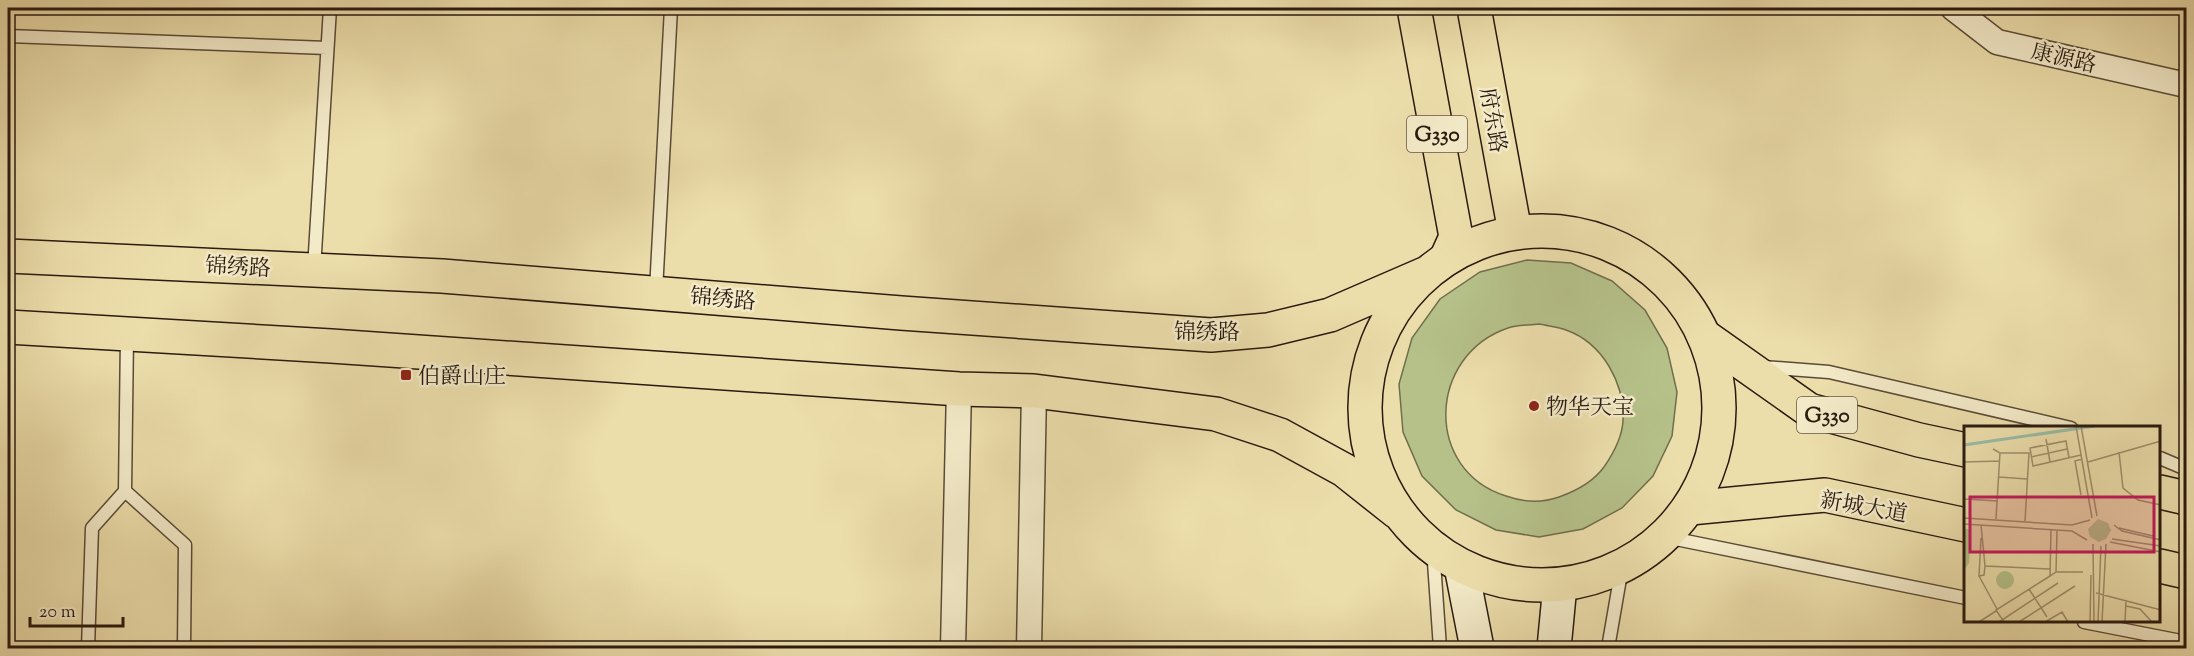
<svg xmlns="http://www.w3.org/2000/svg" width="2194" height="656" viewBox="0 0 2194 656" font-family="'Sorts Mill Goudy','Noto Serif SC',serif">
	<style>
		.green { fill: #b6c18a; stroke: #706e4d; stroke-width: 1.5; fill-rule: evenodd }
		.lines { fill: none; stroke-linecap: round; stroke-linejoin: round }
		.lane-casing { stroke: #5a4b37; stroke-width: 15 }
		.street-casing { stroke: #5a4b37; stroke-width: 27 }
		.secondary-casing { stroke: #2a1a10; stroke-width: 36 }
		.primary-casing { stroke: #2a1a10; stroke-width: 36 }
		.highway-casing { stroke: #2a1a10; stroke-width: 36 }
		.lane { stroke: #f3eac8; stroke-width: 12 }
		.street { stroke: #f3eac8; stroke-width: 24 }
		.secondary { stroke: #f3eac8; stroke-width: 33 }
		.primary { stroke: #ecdeab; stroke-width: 33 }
		.highway { stroke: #ecdeab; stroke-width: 33 }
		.poi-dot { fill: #8f2418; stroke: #f3eac8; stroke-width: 2 }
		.labels { text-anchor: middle; stroke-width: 5; stroke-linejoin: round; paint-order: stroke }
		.shield { fill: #f3eac8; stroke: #665847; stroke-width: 1.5 }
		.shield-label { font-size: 21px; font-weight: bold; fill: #2a1a10 }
		.street-label { font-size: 22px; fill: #2a1a10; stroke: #f3eac8 }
		.poi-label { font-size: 22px; fill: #2a1a10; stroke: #f3eac8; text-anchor: start }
		.inset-river { fill: none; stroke: #99bca7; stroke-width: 3 }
		.inset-road { fill: none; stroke: #9e906d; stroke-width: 1.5 }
		.view { fill: #c2185b; fill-opacity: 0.15; stroke: #c2185b; stroke-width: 3 }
		.inset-edge { fill: none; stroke: #2a1a10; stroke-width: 3 }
	</style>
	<rect width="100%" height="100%" fill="#ecdeab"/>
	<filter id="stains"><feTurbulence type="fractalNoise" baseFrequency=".00333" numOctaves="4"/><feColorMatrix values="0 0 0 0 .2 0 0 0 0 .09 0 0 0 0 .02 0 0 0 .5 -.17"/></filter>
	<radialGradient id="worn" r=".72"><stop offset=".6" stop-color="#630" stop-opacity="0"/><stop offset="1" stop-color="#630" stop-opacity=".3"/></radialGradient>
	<path class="green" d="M1527,260L1571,263L1612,281L1645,310L1667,348L1677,392L1672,436L1653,476L1622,508L1583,529L1539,537L1496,530L1456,510L1422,476L1403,432L1399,384L1412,338L1440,299L1480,272ZM1540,324C1548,326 1558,327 1566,330C1603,343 1625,384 1623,421C1622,438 1613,454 1604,467C1593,482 1576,491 1559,497C1542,503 1523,502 1506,496C1423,470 1428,355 1508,328C1517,325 1530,325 1540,324Z"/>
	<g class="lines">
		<defs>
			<path id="lane" d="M8,36L327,48
				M314,269L330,8
				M656,291L671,8
				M127,335L125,491L185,545L184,648
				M1763,367L1829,372L2071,428
				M2160,458L2186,469
				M1666,537L1966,598
				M1433,548L1440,648
				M2084,622L2186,642
				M88,648L92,528L125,491
				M1608,648L1622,567"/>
			<path id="street" d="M1953,8L1997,42L2186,85
				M953,648L959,389
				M1029,648L1034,391"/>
			<path id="secondary" d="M1461,566L1477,648
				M1554,648L1560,585"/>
			<path id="primary" d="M1365 408a177 177 0 1 1 354 0a177 177 0 1 1-354 0Z
				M8,256L442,276L901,313L1211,335L1268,330L1330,315L1427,273
				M8,327L331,346L959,389L1034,391L1216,414L1280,435L1344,470L1397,512"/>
			<path id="highway" d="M1414,8L1456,237L1446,259
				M1474,8L1515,232
				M1707,338L1809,410L1919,440L1966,450
				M2160,492L2186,498
				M1690,508L1825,495L1966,525
				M2160,566L2186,572"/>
		</defs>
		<use href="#lane" class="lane-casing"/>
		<use href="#street" class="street-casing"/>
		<use href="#secondary" class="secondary-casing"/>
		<use href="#primary" class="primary-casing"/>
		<use href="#highway" class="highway-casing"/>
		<use href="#lane" class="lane"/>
		<use href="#street" class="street"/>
		<use href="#secondary" class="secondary"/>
		<use href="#primary" class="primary"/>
		<use href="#highway" class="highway"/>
	</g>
	<g class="poi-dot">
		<rect x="400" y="369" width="12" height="12" rx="3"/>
		<circle cx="1534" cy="406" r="6"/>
	</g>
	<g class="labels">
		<g class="shield">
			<rect x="1407" y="116" width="60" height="36" rx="4.5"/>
			<rect x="1797" y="397" width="60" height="36" rx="4.5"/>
		</g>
		<g class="shield-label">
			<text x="1437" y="141">G330</text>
			<text x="1827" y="422">G330</text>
		</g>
		<g class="street-label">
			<text transform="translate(2064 57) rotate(13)" y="8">康源路</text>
			<text transform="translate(1494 120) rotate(80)" y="8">府东路</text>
			<text transform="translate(238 266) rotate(3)" y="8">锦绣路</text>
			<text transform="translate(723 298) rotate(5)" y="8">锦绣路</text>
			<text x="1207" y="339">锦绣路</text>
			<text transform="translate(1864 506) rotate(10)" y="8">新城大道</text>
		</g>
		<g class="poi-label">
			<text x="418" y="383">伯爵山庄</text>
			<text x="1546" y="414">物华天宝</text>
		</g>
	</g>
	<g transform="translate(1964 426)">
		<rect width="196" height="196" fill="#ecdeab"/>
		<path d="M134,93L144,97L147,104L142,113L135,116L126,111L124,103ZM0,103H7L5,137L0,144ZM32 154a9 9 0 1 1 18 0a9 9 0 1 1-18 0Z" fill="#b6c18a"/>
		<path class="inset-river" d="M0,19L131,0"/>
		<path class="inset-road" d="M112,0L128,92M117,0L133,90M82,13L86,36M29,23L36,27L32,93M155,26L159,62L174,74L197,79M36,27H65L61,95M67,31L103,23M105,32L102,15L66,22L69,40L117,29M0,36L36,35M124,36L197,15M35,51L63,53M117,69L111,35L118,33M0,73L34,75M0,92L108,99L126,94M0,98L108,105L123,114M17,99L21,140L86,143M150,99L158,105L197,114M155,102L189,110M17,112L15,150L20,149L21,140M148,113L197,120M146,116L197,126M129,118L130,196M92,146L93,104M15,150L33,183M86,150L87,103M65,163L83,191M132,167L197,184M162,180L176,183L188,196M15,196L32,185M35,196L94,157M40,196L32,184L86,150L92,146H119M55,196L111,160M81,196L98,186L104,196M126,196L127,149M134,196L137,120M138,196L142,118M161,196L162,174"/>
		<path class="view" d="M6,71H190V126H6Z"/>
		<rect width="196" height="196" class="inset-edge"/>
	</g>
	<rect width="2194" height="656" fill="none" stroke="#ecdeab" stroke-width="30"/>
	<rect x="9" y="9" width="2176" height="638" fill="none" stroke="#2a1a10" stroke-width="3"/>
	<rect x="15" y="15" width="2164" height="626" fill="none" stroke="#2a1a10" stroke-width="1.5"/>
	<path d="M30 617v9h93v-9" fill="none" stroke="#2a1a10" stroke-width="3"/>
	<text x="39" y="617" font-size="18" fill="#2a1a10" stroke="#f3eac8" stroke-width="4.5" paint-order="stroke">20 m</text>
	<rect width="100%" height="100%" filter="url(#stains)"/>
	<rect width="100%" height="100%" fill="url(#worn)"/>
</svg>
